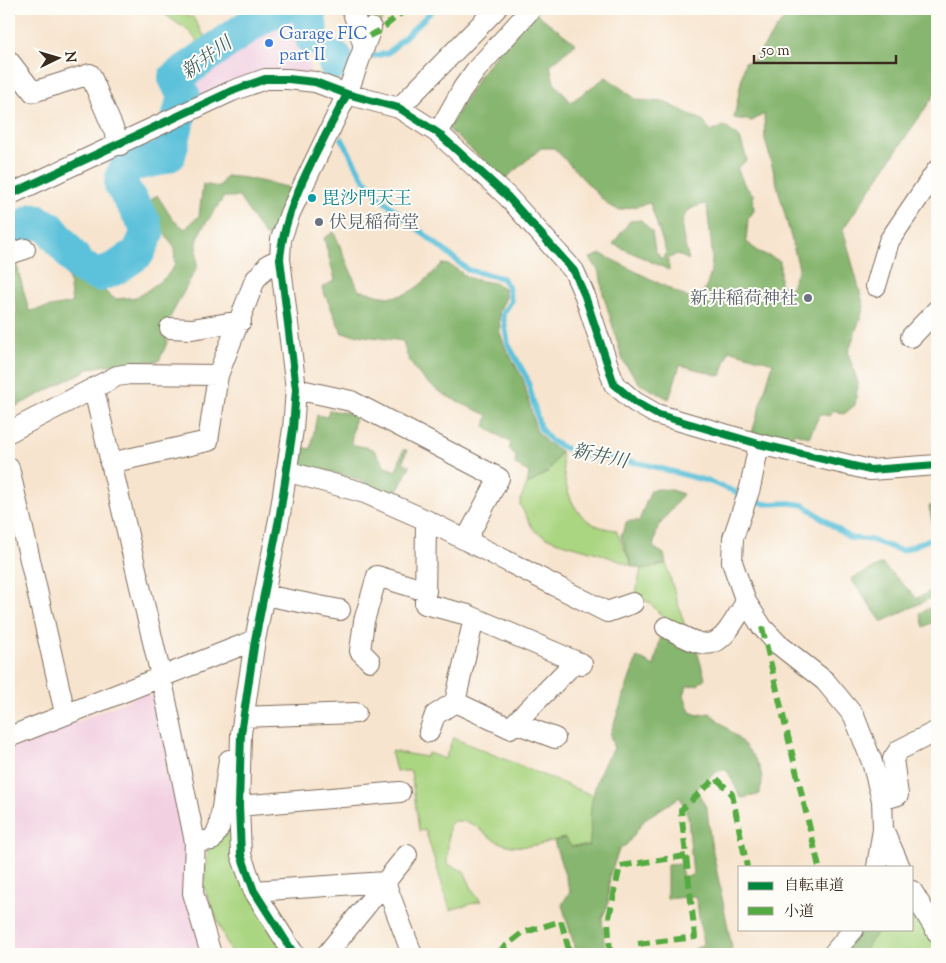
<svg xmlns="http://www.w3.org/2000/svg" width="946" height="963" viewBox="0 0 946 963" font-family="'Sorts Mill Goudy','Noto Serif JP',serif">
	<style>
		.built { fill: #f2cfe1 }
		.green { fill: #aad581; stroke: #728050 }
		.forest { fill: #87b66f; stroke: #617046 }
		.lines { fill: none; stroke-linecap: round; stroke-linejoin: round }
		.stream { stroke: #5cc1da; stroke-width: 5.5 }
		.river { stroke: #5cc1da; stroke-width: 34 }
		.minor-casing { stroke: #7d6b5c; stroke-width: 22 }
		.minor { stroke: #fff; stroke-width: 20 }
		.quiet { stroke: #55ab43; stroke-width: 6; stroke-dasharray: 12 6; stroke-linecap: butt }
		.cycleway-casing { stroke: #fdfcf7; stroke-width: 11 }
		.cycleway { stroke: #00873e; stroke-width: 8 }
		.shop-dot { fill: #3f7fe0; stroke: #fdfcf7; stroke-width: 2 }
		.culture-dot { fill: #0f9aa8; stroke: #fdfcf7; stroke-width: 2 }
		.worship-dot { fill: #6b7280; stroke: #fdfcf7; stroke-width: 2 }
		.labels { text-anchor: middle; stroke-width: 4; stroke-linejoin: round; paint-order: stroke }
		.shop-label { font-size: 18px; fill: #366cbe; stroke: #fdfcf7; text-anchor: start }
		.culture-label { font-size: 18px; fill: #0d838f; stroke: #fdfcf7; text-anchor: start }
		.worship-label { font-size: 18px; fill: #5b616d; stroke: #fdfcf7; text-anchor: start }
		.water-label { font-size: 19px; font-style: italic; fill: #475f60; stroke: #fdfcf7 }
	</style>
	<rect width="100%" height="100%" fill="#fdfcf7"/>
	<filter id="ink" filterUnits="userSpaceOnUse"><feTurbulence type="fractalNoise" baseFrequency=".02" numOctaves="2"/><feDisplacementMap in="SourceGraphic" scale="10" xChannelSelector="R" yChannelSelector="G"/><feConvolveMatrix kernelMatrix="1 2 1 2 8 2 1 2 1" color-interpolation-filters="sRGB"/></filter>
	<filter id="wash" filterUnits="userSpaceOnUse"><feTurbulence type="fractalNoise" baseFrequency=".0096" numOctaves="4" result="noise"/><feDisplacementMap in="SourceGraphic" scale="20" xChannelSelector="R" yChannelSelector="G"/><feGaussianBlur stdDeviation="1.12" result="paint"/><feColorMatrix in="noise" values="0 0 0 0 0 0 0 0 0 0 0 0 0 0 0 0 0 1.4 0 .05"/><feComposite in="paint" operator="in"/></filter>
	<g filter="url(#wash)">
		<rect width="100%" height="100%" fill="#f7e4ce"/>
		<path class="built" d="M293,10L300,11L303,14L307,38L313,47L309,48L310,73L196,100L182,76L257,23L280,12Z
			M146,693L158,700L187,829L205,954H9V750Z"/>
		<path class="green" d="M157,9H183L189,18L192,16L205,37L250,9H256V12L202,48L190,32Z
			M373,9H383L382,21L374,27Z
			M561,451C565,490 571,526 616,530L632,566L601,554L555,541L536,532L532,527L520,505L521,498L527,485L548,472Z
			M666,564L687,633L660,614L649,602L635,598L641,569Z
			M453,738L594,796C589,812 593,829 589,846H571L564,838C543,843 520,852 499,842C478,833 481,821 454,821L449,826L447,864L464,871L474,893L481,901L450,910L425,829L419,831L411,771H396L391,751L426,757L428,753L445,759Z
			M217,789L228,791L237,861L283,954H231L203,885Z
			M912,907L937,948V954H840L862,929H912Z"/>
		<path class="forest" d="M791,9H937V91L843,229L864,307L848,353L858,383L855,405L844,414L834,410L830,416L820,414L809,437L794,433L788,445L752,433L773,363L729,350L721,376L680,365L669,399L640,384L623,361L603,293L600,273L590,258L601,254L696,302C722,272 709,240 707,204C671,208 683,236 689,260L677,254L668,259L669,270L613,244L630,221L641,220L652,232L655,250L662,260L666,252L650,203L619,210L608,205L554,148H541L505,179L448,129L480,75L532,10L576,44L550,65L554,83L571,102L606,77L637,100L664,102L702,120L711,132L724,126L740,138L747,160L737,168L745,186L753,194L754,211L748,219L746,241L757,251L780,261V285L790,288L799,268L765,139L764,114L752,121L734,118L745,62L753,61Z
			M226,176L246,178L287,187L290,193L276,239L265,236L239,197H224L201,230L197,243V267L166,325L167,343L159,361L123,362L91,368L9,410V316L17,314L9,266H17L29,311L72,303L69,280L47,232L52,222L93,260L103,290L115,299L138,297L166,277L175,265L174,246L162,231L150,224L144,206L157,195L173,220L185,229L199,216L203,184L219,187Z
			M334,232L359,291C368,290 373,295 382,296C409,301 424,281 442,264C454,264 459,273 470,278C482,283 493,280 504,288L506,298L499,311L500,333L505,347L523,379L536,430L547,443L561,451L548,472L527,485L529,472L515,465L516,456L509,449L511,443L485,427L488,415C452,400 410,383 403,341L342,333L322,288L335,280L324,238Z
			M329,410L355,414L351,444L373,449L386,467L396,471L403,450H407L403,462L410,466L395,496L350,477L293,463L295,446L311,449L317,415L327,417Z
			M660,489L671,490L683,494L658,527L653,547L664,554L666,564L641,569L632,566L621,536L627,521H639L651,490Z
			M937,505V525L932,522L929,506Z
			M882,564L917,598L937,588V598H931L882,622L851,579Z
			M937,604V620L924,627L920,613Z
			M662,631L697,651L705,678L698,685L687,686L684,695L690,712L698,715L710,713C729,731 776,764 758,795L741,798L727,770L718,771L696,789L707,809L710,837L732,948L728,954H692L693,950L703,944L696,896L667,899V865L680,864L683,877L693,875L688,816L680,797L646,818L627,844L619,850L610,874L608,905L602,918L605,954H577L562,905L570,891L554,841L565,838L571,846H589C592,833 589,820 591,807C594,787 601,763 614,749L610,735L637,657L654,666Z
			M862,929H878L863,954H840Z"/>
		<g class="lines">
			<path class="stream" d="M374,56L388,53L434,9
				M336,58L343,57
				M342,139L362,176L379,197L468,270L502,278L508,286L511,301L503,314L508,344L527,378L540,428L551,441L573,452L644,464L711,482L765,504L790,503L804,505L850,538L871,540L902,551L937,536"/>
			<path class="river" d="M303,9L309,14L312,39
				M335,64L336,58
				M9,235L34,220L50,228L82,268L99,275L116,268L138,253L147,234L144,222L121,185L122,176L128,165L155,160L169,155L184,96L175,78L259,19L280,9"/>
		</g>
	</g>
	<g filter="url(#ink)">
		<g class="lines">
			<defs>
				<path id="minor" d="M352,9L364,47
					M9,61L33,92L90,74L120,145
					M399,108L496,9
					M438,133L463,88L476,70L531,9
					M9,195L232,91L265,79H288L315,82L347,94L399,108L438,133L507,196L574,271L585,296L614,384L635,402L656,414L759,444L870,470L937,465
					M9,254L25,249
					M876,286L889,241L937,170
					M170,328L192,329L241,321
					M911,337L937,310
					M218,375L255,280L269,264L280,259
					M296,389L351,401L499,478L466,540
					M94,390L161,676L195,842L193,893L211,954
					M9,432L117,376L130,374L218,375L208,441L110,463
					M759,444L750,488L733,538L732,562L746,602L762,627L778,644L825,681L854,716L872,762L882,800L883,829L900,867
					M9,468L65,713
					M286,471L365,493L426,520L425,604L468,615L582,664
					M426,520L607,612L633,603
					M264,595L340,610
					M474,618L455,702L510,728L576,661
					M666,627C715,656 719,647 746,602
					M370,661L360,651L364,621L377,576L426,591
					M244,717L356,713
					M515,723L555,738
					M429,732L435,715L455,702
					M9,737L255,640
					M882,800L898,795L893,759L899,750L937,731
					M239,806L400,792
					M195,842L212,840L219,828L229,760
					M877,867L883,829
					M254,891L385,882L412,954
					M912,891L937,932
					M294,954L254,891L241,855L239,806L241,734L255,640L280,514L293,429L296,389L280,259L281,239L290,213L347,94L371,28
					M327,954L407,855
					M833,954L854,929"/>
			</defs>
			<use href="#minor" class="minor-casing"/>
			<use href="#minor" class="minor"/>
			<path class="quiet" d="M369,36L379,31L406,9
				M762,627L819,867
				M638,944L695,937L681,810L716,778L732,794L747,867
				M502,954L501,950L522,933L561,921L570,954
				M610,954L608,922L620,866L686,856"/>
			<defs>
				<path id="cycleway" d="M9,195L232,91L265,79H288L315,82L347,94L399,108L438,133L507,196L574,271L585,296L614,384L635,402L656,414L759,444L870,470L937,465
					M294,954L254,891L241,855L239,806L241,734L255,640L280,514L293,429L296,389L280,259C285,201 321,146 347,94"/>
			</defs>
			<use href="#cycleway" class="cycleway-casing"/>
			<use href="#cycleway" class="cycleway"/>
		</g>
	</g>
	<circle class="shop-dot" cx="269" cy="43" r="5"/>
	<circle class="culture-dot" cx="312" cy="198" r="5"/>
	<g class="worship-dot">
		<circle cx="319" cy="222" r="5"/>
		<circle cx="808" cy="298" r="5"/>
	</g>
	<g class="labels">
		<g class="shop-label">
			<text x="279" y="39">Garage FIC<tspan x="279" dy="21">part II</tspan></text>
		</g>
		<g class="culture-label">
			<text x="322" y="204">毘沙門天王</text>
		</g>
		<g class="worship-label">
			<text x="329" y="228">伏見稲荷堂</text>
			<text x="798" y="304" text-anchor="end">新井稲荷神社</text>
		</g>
		<g class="water-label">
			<text transform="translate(206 57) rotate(-36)" y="7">新井川</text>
			<text transform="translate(600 455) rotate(12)" y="7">新井川</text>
		</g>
	</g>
	<rect width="946" height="963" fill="none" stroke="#fdfcf7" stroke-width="30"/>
	<rect x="738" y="866" width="175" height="65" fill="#fdfcf7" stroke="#afa8a0"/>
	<rect x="748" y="882" width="25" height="8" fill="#00873e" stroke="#afa8a0"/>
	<text x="784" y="890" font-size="15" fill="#3b2a1e">自転車道</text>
	<rect x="748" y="907" width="25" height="8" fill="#55ab43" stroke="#afa8a0"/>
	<text x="784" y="916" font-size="15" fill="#3b2a1e">小道</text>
	<g transform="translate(58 58) rotate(85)" stroke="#fdfcf7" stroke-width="4" paint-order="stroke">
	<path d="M0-4L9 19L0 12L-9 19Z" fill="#3b2a1e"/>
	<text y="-8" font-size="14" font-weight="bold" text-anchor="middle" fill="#3b2a1e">N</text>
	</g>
	<path d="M754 55v8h142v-8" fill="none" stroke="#3b2a1e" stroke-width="2.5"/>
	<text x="761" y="55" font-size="15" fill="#3b2a1e" stroke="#fdfcf7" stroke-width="4" paint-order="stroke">50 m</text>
</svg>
